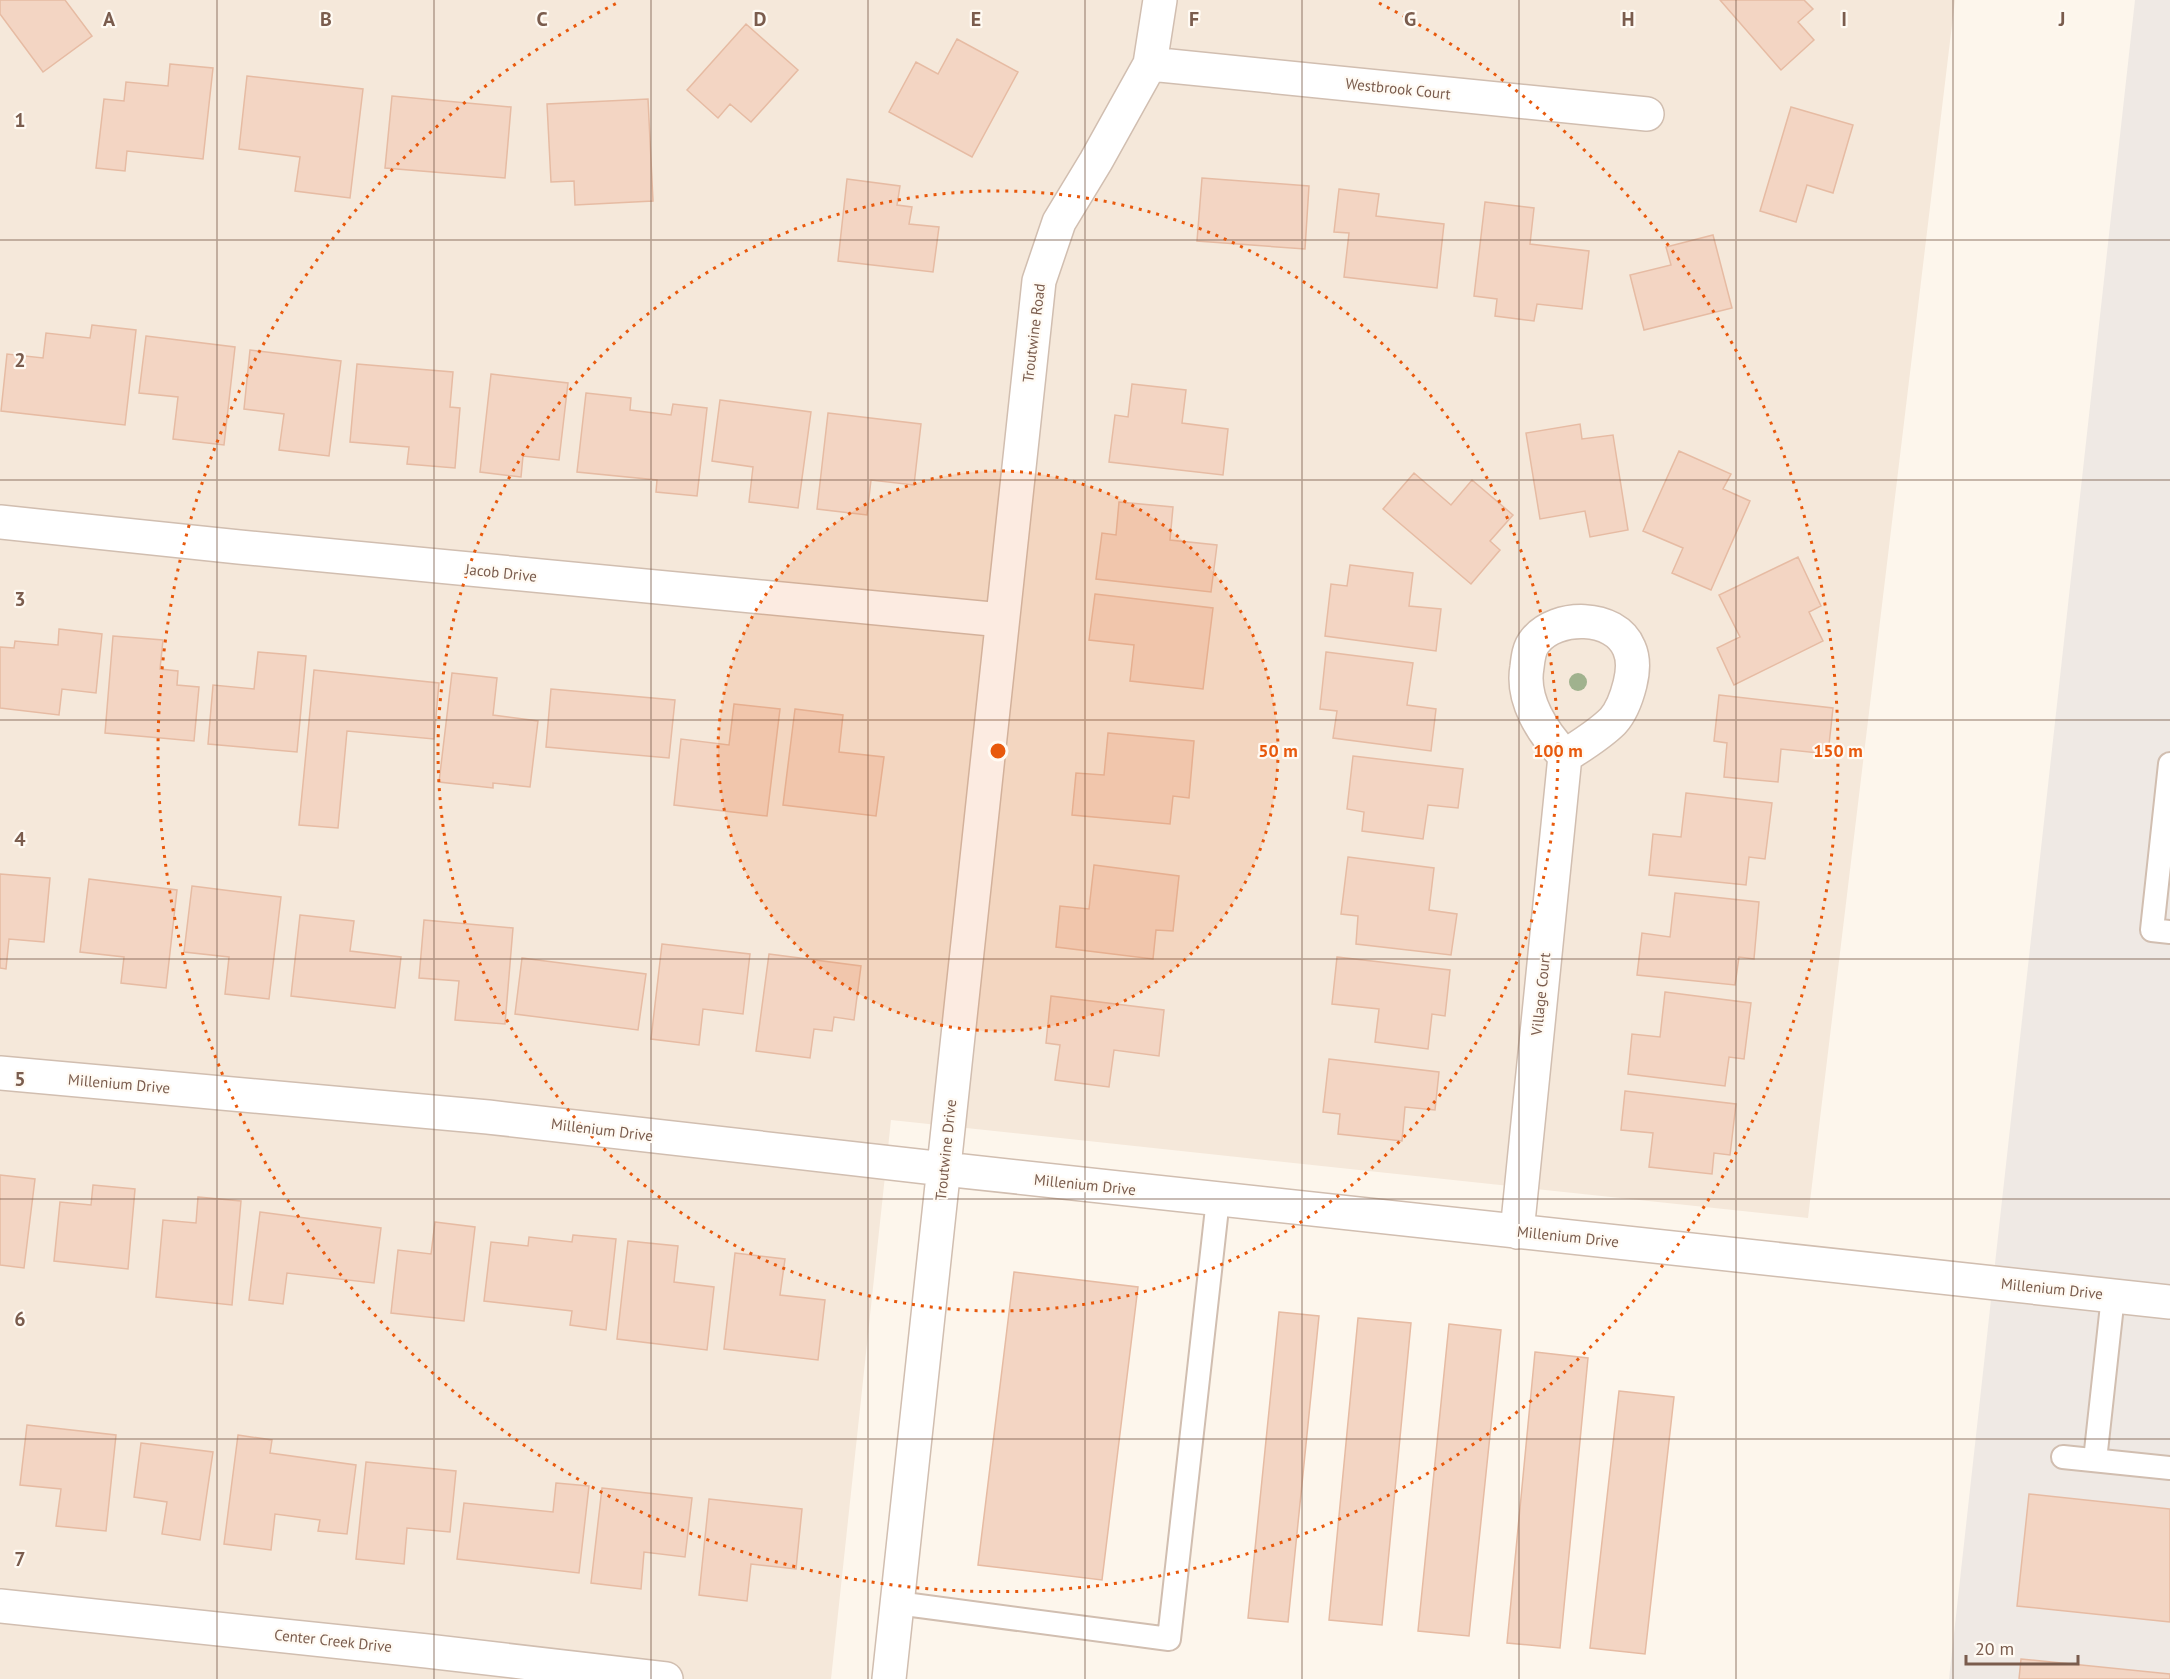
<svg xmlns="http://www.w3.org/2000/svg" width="2170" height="1679" viewBox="0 0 2170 1679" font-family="'PT Sans',sans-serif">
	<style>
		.residential { fill: #f5e8da }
		.industrial { fill: #efe9e4 }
		.building { fill: #f3d5c3; stroke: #e6bba3; stroke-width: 1.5 }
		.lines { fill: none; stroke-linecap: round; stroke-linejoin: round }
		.lane-casing { stroke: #d1beb0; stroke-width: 26 }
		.street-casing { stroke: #d1beb0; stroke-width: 36 }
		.lane { stroke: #fff; stroke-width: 22 }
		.street { stroke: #fff; stroke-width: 33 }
		.tree { fill: #a0b28e }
		.grid { fill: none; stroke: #7a5c4d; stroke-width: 1.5; stroke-opacity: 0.55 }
		.ring { fill: none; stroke: #e8590c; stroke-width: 3; stroke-dasharray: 3 6 }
		.labels { text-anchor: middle; stroke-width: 4.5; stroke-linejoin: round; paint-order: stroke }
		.street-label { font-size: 15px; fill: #7a5c4d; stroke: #fffaf3 }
		.grid-label { font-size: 20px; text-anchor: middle; font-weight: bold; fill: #7a5c4d; stroke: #fffaf3; stroke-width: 4.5; stroke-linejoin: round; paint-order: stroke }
		.centre { fill: #e8590c; stroke: #fffaf3; stroke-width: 3 }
		.ring-label { font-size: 18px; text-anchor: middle; font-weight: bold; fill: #e8590c; stroke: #fffaf3; stroke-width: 4.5; stroke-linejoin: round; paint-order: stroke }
	</style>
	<rect width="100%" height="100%" fill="#fdf6ec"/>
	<path class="residential" d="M0,0H1955L1808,1218L891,1120L831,1679H0Z"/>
	<path class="industrial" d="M2135,0H2170V1679H1949Z"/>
	<path class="building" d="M0,0H65L92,36L43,72L0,14Z
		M1720,0H1804L1813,9L1798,22L1814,40L1781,70Z
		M746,24L798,70L751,122L730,104L718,118L687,90Z
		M957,39L1018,72L972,157L889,112L916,62L938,74Z
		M170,64L213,68L203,159L127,151L125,171L96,168L104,99L124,101L126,82L168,86Z
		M247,76L363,89L350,198L295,191L300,157L239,149Z
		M392,96L511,107L505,178L385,168Z
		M648,99L653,201L575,205L574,181L551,182L547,104Z
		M1791,107L1853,125L1833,193L1807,185L1796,222L1760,211Z
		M1202,178L1309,186L1305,249L1197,241Z
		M847,179L900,186L897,205L912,207L909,224L939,227L933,272L838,261Z
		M1339,189L1379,194L1376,216L1444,224L1437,288L1344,277L1349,233L1334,232Z
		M1485,202L1534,208L1530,244L1589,251L1582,309L1537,304L1534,321L1495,316L1497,299L1474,296Z
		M1713,235L1732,308L1644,330L1630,275L1671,265L1666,247Z
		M92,325L136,330L125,425L1,411L7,354L43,358L46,333L90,338Z
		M146,336L235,347L224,445L173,439L178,397L139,393Z
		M250,350L341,361L329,456L279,450L284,414L244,409Z
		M357,364L453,372L450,407L460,408L455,468L407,464L409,447L350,442Z
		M491,374L568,383L559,460L523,456L521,477L480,472Z
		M1132,384L1186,390L1182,423L1228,429L1223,475L1109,462L1115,415L1128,417Z
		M586,393L631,398L630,410L671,415L673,404L707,408L697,496L656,492L657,480L577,472Z
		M720,400L811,412L798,508L749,502L753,467L712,461Z
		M828,413L921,424L914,485L871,480L867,515L817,509Z
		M1580,424L1582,439L1613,435L1628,530L1590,537L1585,511L1540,519L1526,433Z
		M1679,451L1731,474L1723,489L1750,501L1711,590L1672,573L1683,548L1643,531Z
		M1414,473L1451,505L1472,480L1513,515L1490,541L1500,550L1471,584L1383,509Z
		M1119,502L1173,507L1170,540L1217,545L1211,592L1096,579L1102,533L1116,535Z
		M1798,557L1821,606L1809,612L1823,641L1734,685L1717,648L1740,637L1719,595Z
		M1350,565L1413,573L1409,606L1441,609L1436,651L1325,636L1331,584L1347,586Z
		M1095,594L1213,608L1203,689L1130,681L1134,645L1089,640Z
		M59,629L102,634L96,693L62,689L59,715L0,708V647L14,648L15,641L58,645Z
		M113,636L163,640L160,669L178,671L177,685L199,687L194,741L105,733Z
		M258,652L306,656L297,752L208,744L213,685L254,689Z
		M1326,652L1413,663L1407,705L1436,709L1431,751L1333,738L1337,711L1320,709Z
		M314,670L439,683L434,739L347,731L338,828L299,825Z
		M452,673L497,678L493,715L538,721L530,787L493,783V788L439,782Z
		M551,689L675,700L669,758L546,747Z
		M1719,695L1833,708L1828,754L1781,749L1778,782L1724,777L1727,743L1714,741Z
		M734,704L780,709L767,816L674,805L681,739L729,745Z
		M795,709L843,715L839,752L884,757L876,816L783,805Z
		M1108,733L1194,741L1189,798L1173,796L1170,824L1072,815L1076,773L1104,775Z
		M1353,756L1463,769L1458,808L1428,805L1423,839L1362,831L1364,812L1347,809Z
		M1686,793L1772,803L1765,859L1749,857L1746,885L1649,875L1653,834L1681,837Z
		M1348,857L1434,868L1429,910L1457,914L1451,955L1356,944L1358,916L1341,914Z
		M1094,865L1179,876L1173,931L1156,930L1153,959L1056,947L1060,906L1089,909Z
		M0,874L50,878L44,942L9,939L6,969L0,968Z
		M89,879L177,890L166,988L121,983L124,957L80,952Z
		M192,886L281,897L269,999L225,994L229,957L184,952Z
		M1675,893L1759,902L1754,959L1739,957L1735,985L1637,975L1642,933L1670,937Z
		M300,915L354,921L350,951L401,957L395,1008L291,996Z
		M424,920L513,928L505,1024L455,1020L459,981L419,978Z
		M662,944L750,954L743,1014L703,1009L699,1045L651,1039Z
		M769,954L861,966L854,1020L834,1017L832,1031L814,1029L810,1058L756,1051Z
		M1337,957L1450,970L1445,1016L1432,1014L1428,1049L1375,1042L1379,1009L1332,1004Z
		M522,958L646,974L638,1030L515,1014Z
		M1665,992L1751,1003L1744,1059L1729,1057L1725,1086L1628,1074L1632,1034L1660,1037Z
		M1051,996L1164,1010L1159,1056L1114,1050L1109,1087L1055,1080L1060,1045L1046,1043Z
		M1329,1059L1439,1072L1435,1110L1405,1107L1402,1141L1338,1134L1340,1114L1323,1112Z
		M1625,1091L1736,1104L1730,1155L1714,1153L1712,1174L1649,1167L1653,1133L1621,1130Z
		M0,1175L35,1179L24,1268L0,1265Z
		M93,1185L135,1189L128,1269L54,1261L60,1202L91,1205Z
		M198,1197L241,1201L232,1305L156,1297L163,1220L196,1223Z
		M260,1212L381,1228L374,1283L287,1273L283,1304L249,1300Z
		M435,1222L475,1227L464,1321L391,1313L398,1250L431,1254Z
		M573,1235L616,1239L606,1330L570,1325L572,1311L484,1301L491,1242L528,1246L529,1237L572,1242Z
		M628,1241L678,1246L674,1282L714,1287L707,1350L617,1339Z
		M735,1253L785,1259L780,1295L825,1300L818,1360L724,1349Z
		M1014,1272L1138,1287L1102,1580L978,1565Z
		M1279,1312L1319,1316L1288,1622L1248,1618Z
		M1358,1318L1411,1323L1382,1625L1329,1620Z
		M1449,1324L1501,1330L1469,1636L1418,1631Z
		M1535,1352L1588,1358L1560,1648L1507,1643Z
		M1619,1391L1674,1397L1645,1654L1590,1648Z
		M27,1425L116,1435L106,1531L56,1526L61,1489L20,1485Z
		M238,1435L272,1440L270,1453L356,1465L347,1534L318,1531L320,1520L275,1514L271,1550L224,1544Z
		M141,1443L213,1452L200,1540L162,1534L167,1502L134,1497Z
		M366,1462L456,1471L450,1532L407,1528L404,1564L356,1559Z
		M556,1483L589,1486L579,1573L457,1559L464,1503L553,1512Z
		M602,1488L692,1498L685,1557L644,1552L641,1589L591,1583Z
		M2029,1494L2170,1509V1622L2017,1606Z
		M709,1499L802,1509L796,1569L751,1564L747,1601L699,1595Z
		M2021,1659L2170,1674V1679H2019Z"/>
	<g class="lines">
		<defs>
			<path id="lane" d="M2170,764L2152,930L2170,932
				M2063,1457L2170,1468
				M2095,1460L2113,1296
				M897,1603L1169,1639L1218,1199"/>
			<path id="street" d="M1150,64L1647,114
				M0,522L239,547L1002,620
				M0,1073L488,1117L944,1169L2170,1302
				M1517,1232L1565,756C1582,745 1599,735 1613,721C1622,711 1627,696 1630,684C1633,672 1634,659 1629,648C1615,614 1556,614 1535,641C1529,648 1528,658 1527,667C1521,700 1543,733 1565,756
				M0,1606L427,1651L666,1679
				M889,1679L1039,281L1059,222L1096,161L1150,64L1160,0"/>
		</defs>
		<use href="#lane" class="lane-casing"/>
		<use href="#street" class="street-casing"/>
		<use href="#lane" class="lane"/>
		<use href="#street" class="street"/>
	</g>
	<circle class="tree" cx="1578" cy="682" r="9"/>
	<path class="grid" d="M217,0V1679M434,0V1679M651,0V1679M868,0V1679M1085,0V1679M1302,0V1679M1519,0V1679M1736,0V1679M1953,0V1679M0,240H2170M0,480H2170M0,720H2170M0,959H2170M0,1199H2170M0,1439H2170"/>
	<circle cx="998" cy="751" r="280" fill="#e8590c" fill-opacity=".12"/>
	<g class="ring">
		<circle cx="998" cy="751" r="280"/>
		<circle cx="998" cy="751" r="560"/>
		<path d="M1379 3A840 840 0 1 1 617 3"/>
	</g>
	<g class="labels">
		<g class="street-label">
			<text transform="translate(1398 89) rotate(6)" y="5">Westbrook Court</text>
			<text transform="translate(1034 333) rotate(-83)" y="5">Troutwine Road</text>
			<text transform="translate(501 573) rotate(6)" y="5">Jacob Drive</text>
			<text transform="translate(1541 994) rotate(-84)" y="5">Village Court</text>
			<text transform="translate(119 1084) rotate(5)" y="5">Millenium Drive</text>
			<text transform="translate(602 1130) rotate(7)" y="5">Millenium Drive</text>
			<text transform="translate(946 1150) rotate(-84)" y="5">Troutwine Drive</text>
			<text transform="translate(1085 1185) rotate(6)" y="5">Millenium Drive</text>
			<text transform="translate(1568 1237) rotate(6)" y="5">Millenium Drive</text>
			<text transform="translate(2052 1289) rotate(6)" y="5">Millenium Drive</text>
			<text transform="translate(333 1641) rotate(6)" y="5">Center Creek Drive</text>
		</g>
	</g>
	<g class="grid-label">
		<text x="109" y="26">A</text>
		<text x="326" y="26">B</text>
		<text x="542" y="26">C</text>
		<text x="760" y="26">D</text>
		<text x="976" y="26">E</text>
		<text x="1194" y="26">F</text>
		<text x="1410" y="26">G</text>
		<text x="1628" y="26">H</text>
		<text x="1844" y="26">I</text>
		<text x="2062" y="26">J</text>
		<text x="20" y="127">1</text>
		<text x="20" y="367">2</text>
		<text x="20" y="606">3</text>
		<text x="20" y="846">4</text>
		<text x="20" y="1086">5</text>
		<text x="20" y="1326">6</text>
		<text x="20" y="1566">7</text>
	</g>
	<circle cx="998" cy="751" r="9" class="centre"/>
	<g class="ring-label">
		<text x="1278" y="757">50 m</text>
		<text x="1558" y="757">100 m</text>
		<text x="1838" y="757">150 m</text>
	</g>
	<path d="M1966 1655v9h112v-9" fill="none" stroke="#7a5c4d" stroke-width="3"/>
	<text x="1975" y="1655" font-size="18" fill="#7a5c4d" stroke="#fffaf3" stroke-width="4.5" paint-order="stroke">20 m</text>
</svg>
